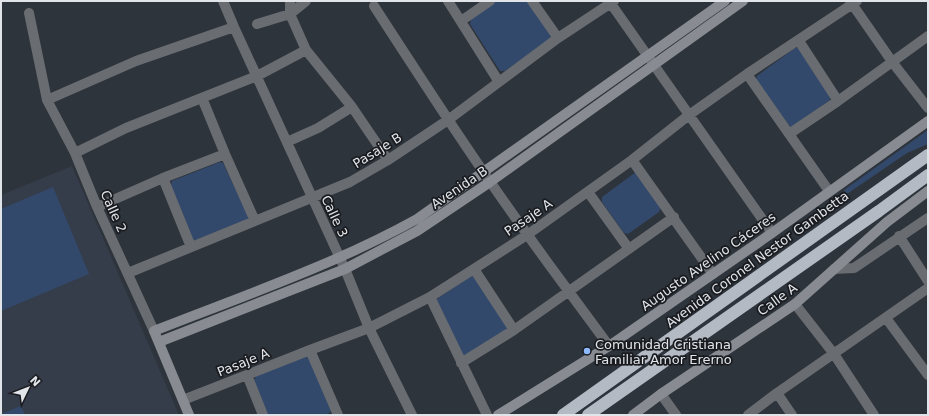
<svg xmlns="http://www.w3.org/2000/svg" width="929" height="416" viewBox="0 0 929 416" font-family="'DejaVu Sans',sans-serif">
	<style>
		.built { fill: #353c4a }
		.green { fill: #33496b }
		.lines { fill: none; stroke-linecap: round; stroke-linejoin: round }
		.street { stroke: #696c70; stroke-width: 10 }
		.secondary { stroke: #888c92; stroke-width: 10 }
		.highway { stroke: #b3bac4; stroke-width: 12 }
		.poi-dot { fill: #8eb9fd; stroke: #191b1f; stroke-width: 1.5 }
		.labels { text-anchor: middle; stroke-width: 3.5; stroke-linejoin: round; paint-order: stroke }
		.street-label { font-size: 13px; fill: #e1e5ea; stroke: #191b1f }
		.poi-label { font-size: 13px; fill: #e1e5ea; stroke: #191b1f; text-anchor: start }
	</style>
	<rect width="100%" height="100%" fill="#2e343c"/>
	<path class="built" d="M72,166L179,415H1V195Z"/>
	<path class="green" d="M496,1H529L551,31L552,39L505,71H500L470,24L471,20Z
		M795,48H798L830,97V100L791,128L756,80L757,76Z
		M928,130V144L907,153L847,194L844,190Z
		M220,162L223,163L249,218L247,221L194,242L171,185L172,181Z
		M636,172L661,207L659,212L628,234L624,233L602,202V197Z
		M53,187L89,274L1,311V209Z
		M474,274L508,327L507,330L463,357L434,301Z
		M303,356L309,358L331,411L329,413L325,415H267L254,381L256,376Z
		M21,406L25,415H1V414Z"/>
	<g class="lines">
		<path class="street" d="M223,1L234,27L345,269L369,328L412,415
			M290,1V14L306,50L352,107L388,160
			M448,1L499,82
			M532,1L558,38
			M609,1L772,233
			M850,1L893,63L928,108
			M374,6C424,83 473,159 527,234C554,272 582,309 609,346
			M29,13L47,100L75,153L97,207L154,331
			M461,21L490,1
			M257,24L290,14L306,1
			M799,41L838,101
			M747,74L829,191
			M202,98L225,154L255,221
			M47,100L136,61L234,27
			M789,134L838,101L928,36
			M287,142L318,128L352,107
			M75,153L126,128L257,76L306,50
			M632,160L713,274
			M163,178L191,247
			M588,192L629,249
			M97,207L163,178L225,154
			M899,236L928,281
			M474,269L514,330
			M834,269L854,268L928,218
			M128,273L350,182L388,160L448,120L558,38L614,1
			M430,297L487,415
			M795,304L834,354L874,415
			M886,318L928,375
			M310,350L338,415
			M461,363L514,330L674,217
			M247,375L263,415
			M777,393L792,415
			M661,394L676,415
			M183,400L310,350L369,328L430,297L527,235L632,160L689,115L747,74L857,1
			M748,415L777,393L928,288"/>
		<path class="secondary" d="M159,342L345,269L417,231L490,182L743,1
			M189,415L154,331C243,296 334,265 417,219L725,1
			M498,415L609,346L772,233L928,121
			M633,415L661,394L795,304L887,222L928,191"/>
		<path class="highway" d="M563,415L928,155
			M588,415L879,211L928,175"/>
	</g>
	<circle class="poi-dot" cx="587" cy="351" r="4"/>
	<g class="labels">
		<g class="street-label">
			<text transform="translate(377 150) rotate(-32)" y="5">Pasaje B</text>
			<text transform="translate(459 187) rotate(-34)" y="5">Avenida B</text>
			<text transform="translate(114 211) rotate(66)" y="5">Calle 2</text>
			<text transform="translate(335 216) rotate(65)" y="5">Calle 3</text>
			<text transform="translate(528 217) rotate(-34)" y="5">Pasaje A</text>
			<text transform="translate(757 259) rotate(-36)" y="5">Avenida Coronel Nestor Gambetta</text>
			<text transform="translate(708 261) rotate(-35)" y="5">Augusto Avelino Cáceres</text>
			<text transform="translate(777 299) rotate(-36)" y="5">Calle A</text>
			<text transform="translate(243 362) rotate(-22)" y="5">Pasaje A</text>
		</g>
		<g class="poi-label">
			<text x="595" y="349">Comunidad Cristiana<tspan x="595" dy="15">Familiar Amor Ererno</tspan></text>
		</g>
	</g>
	<rect width="929" height="416" fill="none" stroke="#e1e5ea" stroke-width="4"/>
	<g transform="translate(28 388) rotate(47)" stroke="#191b1f" stroke-width="3" paint-order="stroke">
	<path d="M0-3L7 15L0 10L-7 15Z" fill="#e1e5ea"/>
	<text y="-6" font-size="11" font-weight="bold" text-anchor="middle" fill="#e1e5ea">N</text>
	</g>
</svg>
